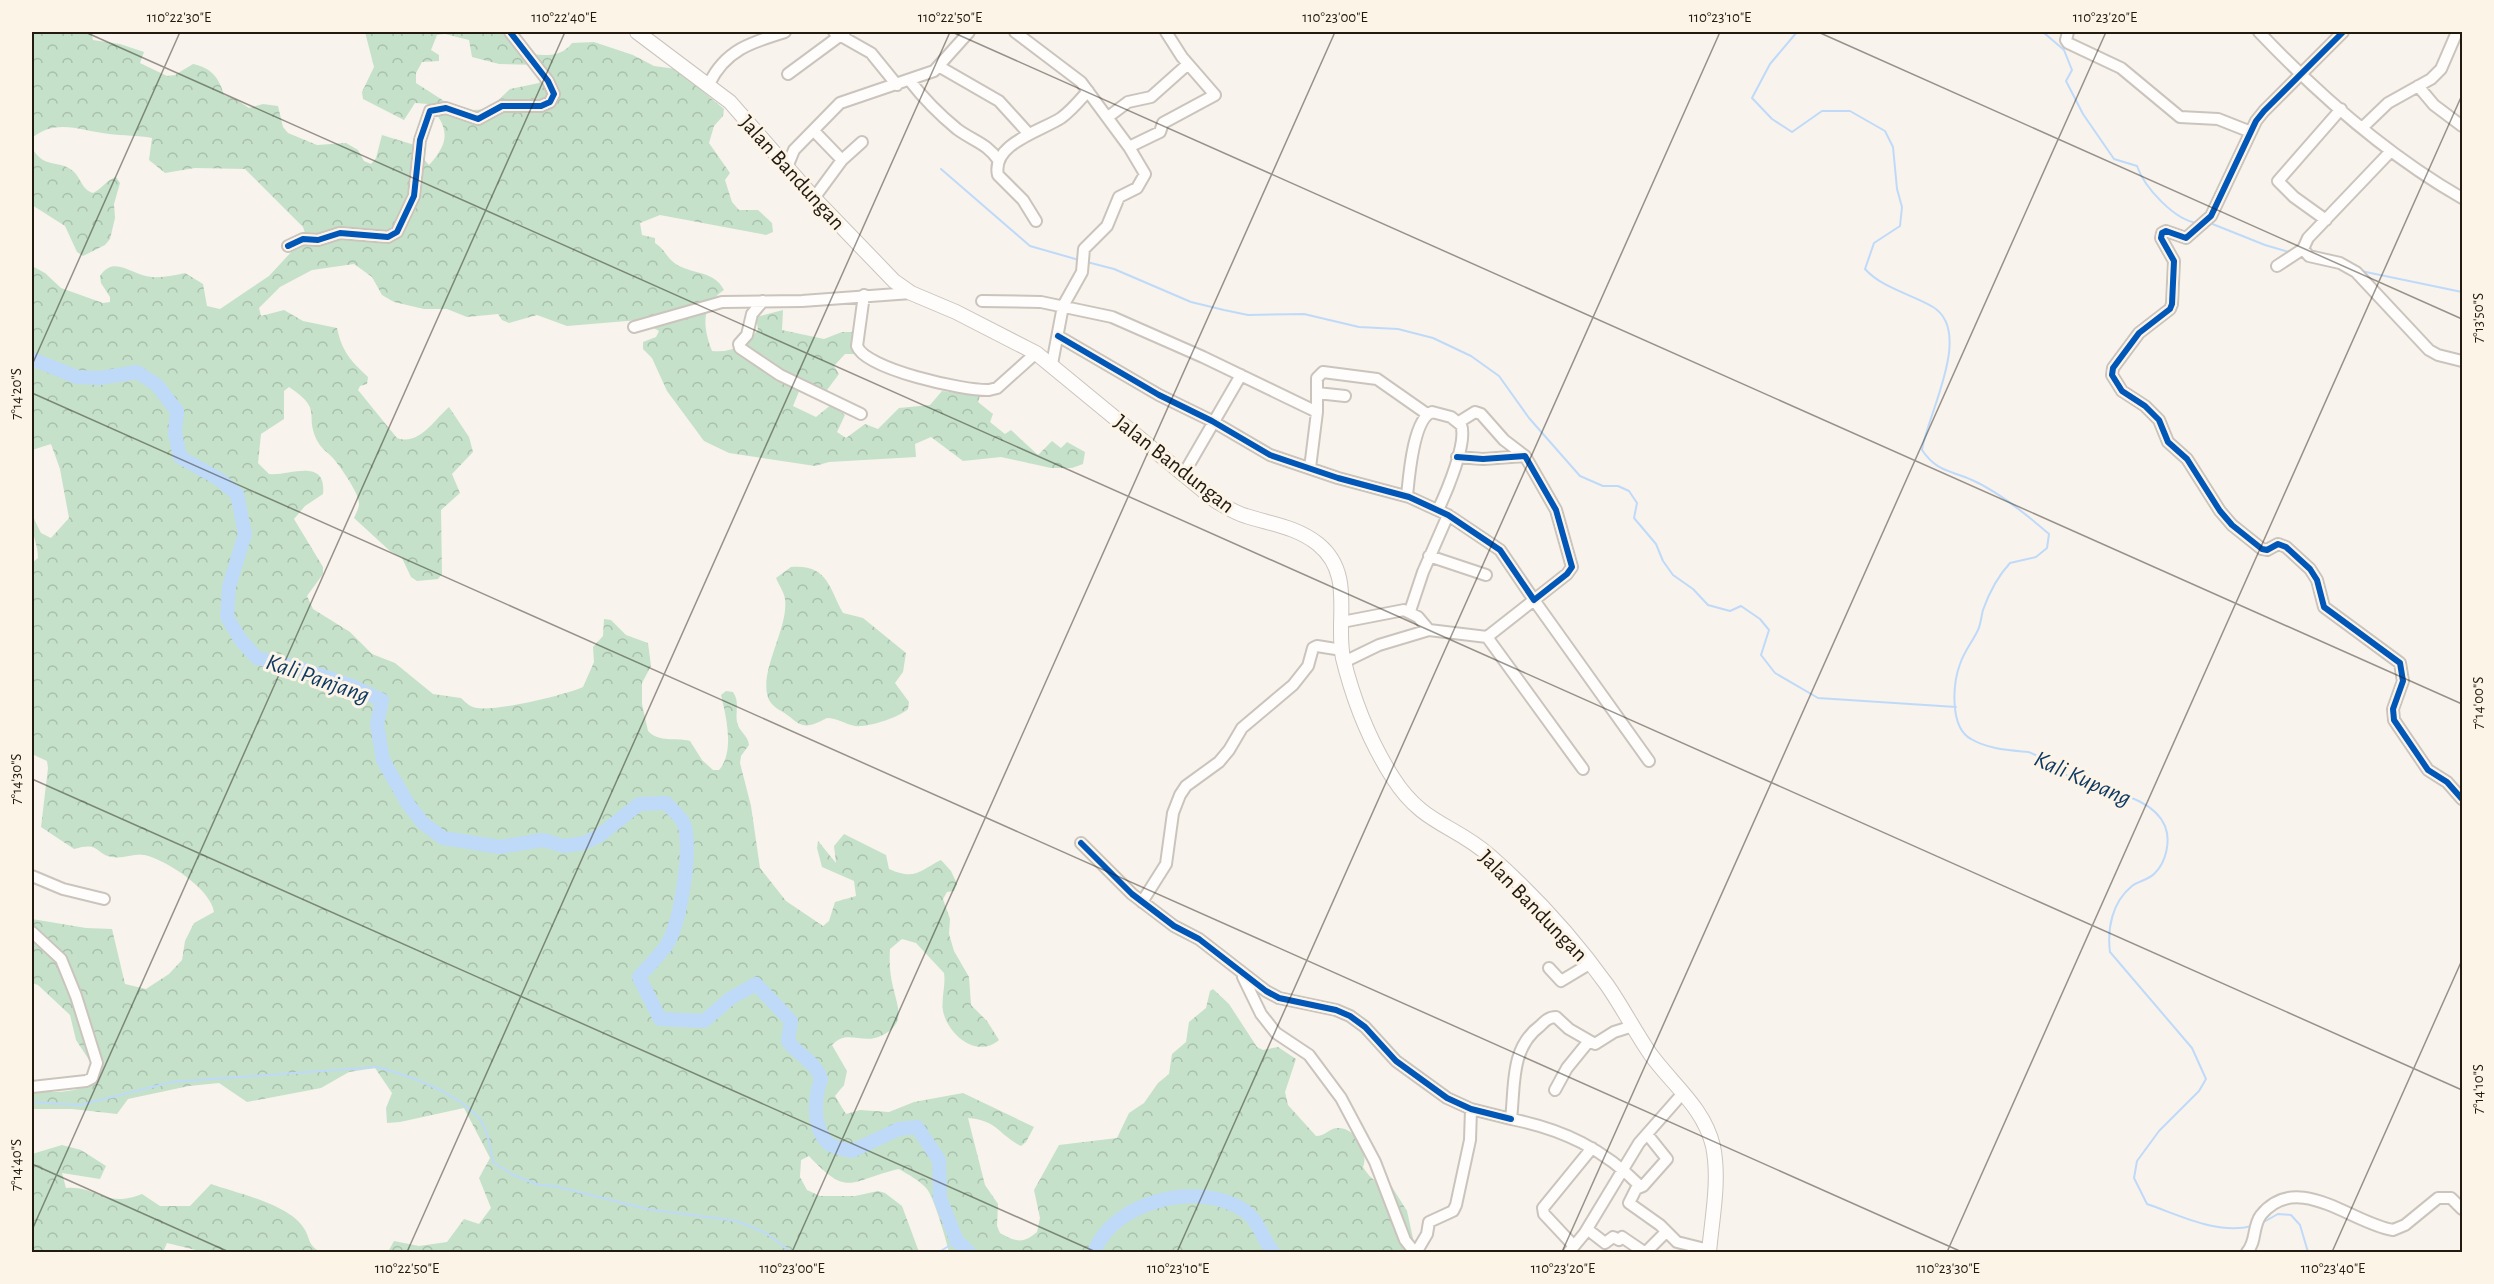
<svg xmlns="http://www.w3.org/2000/svg" width="2494" height="1284" viewBox="0 0 2494 1284" font-family="'Alegreya Sans',sans-serif">
	<style>
		.forest { fill: url(#forest-crowns); fill-rule: evenodd }
		.lines { fill: none; stroke-linecap: round; stroke-linejoin: round }
		.stream { stroke: #bfdaf9; stroke-width: 2 }
		.river { stroke: #bfdaf9; stroke-width: 14 }
		.minor-casing { stroke: #cac4bc; stroke-width: 14 }
		.major-casing { stroke: #cac4bc; stroke-width: 16 }
		.minor { stroke: #fefdfc; stroke-width: 10 }
		.major { stroke: #fefdfc; stroke-width: 14 }
		.cycleway-casing { stroke: #fdf4e8; stroke-width: 10 }
		.cycleway { stroke: #0057b8; stroke-width: 6 }
		.ticks { fill: none; stroke: #221a0f; stroke-width: 1.5; stroke-opacity: 0.45 }
		.labels { text-anchor: middle; stroke-width: 6; stroke-linejoin: round; paint-order: stroke }
		.street-label { font-size: 22px; fill: #221a0f; stroke: #fdf4e8 }
		.water-label { font-size: 24px; font-style: italic; fill: #0e3962; stroke: #fdf4e8 }
		.neatline { fill: none; stroke: #221a0f; stroke-width: 2 }
		.ticks-label { font-size: 15px; text-anchor: middle; fill: #221a0f }
	</style>
	<defs>
		<pattern id="forest-crowns" width="20" height="18" patternUnits="userSpaceOnUse" patternTransform="scale(1.5)"><rect width="20" height="18" fill="#c5e1ca"/><path d="M2 6a3 3 0 1 1 6 0M12 15a3 3 0 1 1 6 0" fill="none" stroke="#a9c0ac"/></pattern>
	</defs>
	<rect width="100%" height="100%" fill="#f8f3ed"/>
	<path class="forest" d="M32,32H91L93,40L120,44L144,52L140,63L167,76L175,75L193,64C211,68 219,77 224,95L237,100L249,108L263,104L278,106L283,127L288,133L317,145L346,143L358,150L364,161L371,164L376,158L382,135L421,147V156L429,165C450,142 450,128 428,104L415,103L404,120L363,99L362,92L374,67L365,32H503L511,40L517,52C536,54 559,61 572,43L594,42L633,55L654,66L676,69L724,109L723,116L714,126L709,143L730,173L725,180L732,202L739,210H758L772,223L773,232L766,235L660,215L640,223L642,235L655,238V243C664,249 665,254 671,260C687,276 713,268 724,290C700,306 703,327 712,351C733,353 745,345 758,330L756,317L783,310L782,330L824,339L842,332H852L854,354H845L834,366L839,374L824,394L800,389L793,406L816,417L832,404L845,415L837,432L846,438L865,424L878,429L899,408L930,405L942,391L980,396L978,402L993,414L990,422L1005,434L1011,430L1038,455L1052,441L1061,448L1067,442L1085,452L1083,464L1072,468H1051L1001,457L963,461L931,437L915,444L916,457L829,462L815,466L729,453L704,441L667,391L652,358L643,349V342L656,337L659,331L639,320L567,326L537,315L509,323L502,320L498,314L467,317L447,309H424L394,302L382,295L372,277L354,264L312,270L280,287L259,308L261,316L284,310L303,321L337,328C342,352 351,361 368,377L367,384L360,386L358,390L397,438C419,446 434,420 449,407L469,437L473,452L452,474L460,493L441,510L442,574L438,579L417,581L411,577L402,558L390,551L354,518C356,513 359,508 359,504C360,494 338,463 331,456C326,451 321,448 318,442C303,414 325,411 289,387L284,391V419L261,434L258,463L269,474C287,477 327,456 323,494L305,506L294,519L323,567V574L307,596L313,609L350,632L372,654L395,663L433,694L461,698C466,703 470,707 477,708C498,711 562,696 583,687L594,662L593,647L603,636L604,619L611,620L626,635L648,643L651,666L642,683V704L648,731C659,743 676,737 690,741L702,760L713,770H719C735,752 726,716 721,695L726,691L733,692C740,702 735,712 737,722C739,732 748,735 749,745L741,756L740,763L751,806L760,868L786,901L823,926L829,921L835,902L856,896L854,881L822,867L817,848L818,841L836,863L834,846L844,834L886,855L889,869C916,881 920,870 941,860L951,871L957,884L954,891L947,892L943,899L950,919L949,934L954,951L969,977L971,1005L987,1021L999,1040C977,1059 948,1035 943,1011C941,998 946,985 944,973L916,943L902,939L890,949C889,961 890,975 893,987C898,1008 906,1023 883,1035C862,1046 848,1028 832,1045L847,1071L844,1085L835,1096L846,1114L860,1110L889,1112L914,1102L963,1093L1034,1127L1026,1142L1021,1146C999,1135 997,1120 968,1118L985,1185L998,1204L997,1226L1000,1233C1016,1242 1023,1244 1037,1232L1040,1218L1034,1190L1059,1145L1117,1138L1129,1113L1144,1103L1158,1083L1169,1074L1172,1054L1186,1042L1189,1022L1206,1008L1210,991L1213,989L1229,1004L1257,1047L1263,1050L1278,1047L1296,1059L1285,1092L1288,1105L1316,1136C1326,1136 1329,1128 1338,1128C1355,1127 1369,1153 1363,1167C1371,1180 1377,1183 1392,1187L1407,1211L1416,1252H949C946,1239 934,1198 927,1189C919,1180 909,1175 899,1169C850,1180 849,1199 809,1156L801,1160L800,1177L807,1190L820,1196H855L878,1191L885,1193L902,1206L919,1252H388L394,1241L419,1246L447,1242L464,1219L479,1224L491,1208L479,1178L490,1158L464,1108L400,1122L387,1123L386,1108L392,1093L375,1068L349,1072L321,1088L247,1102L219,1083L189,1086L128,1099L117,1114L72,1109H32V1091C52,1093 88,1094 99,1075L76,1040L70,1015L38,985L32,983V919L86,928L112,929L125,984L146,989L169,974L182,960L185,941L194,923L214,912C211,889 166,860 145,855C135,853 123,859 112,857C95,854 100,841 74,849L41,827L48,768L47,761L34,755L32,758V563L38,558C38,545 32,535 32,522L34,519L41,533L51,538L69,518L60,469L51,444L32,450V266L45,273L61,288L103,303L110,302V297L101,283L100,276C114,254 132,276 152,277C163,278 175,275 185,273L203,284L207,306L220,309L269,276L306,236L303,227L245,169L195,168L165,173L149,160L152,138C138,135 123,136 109,134C80,131 57,118 32,138ZM445,34L469,40L472,57L499,64L539,65L546,73L539,83L510,89L489,109L473,110L444,101L416,83V73L422,62L439,61V55L431,50L437,35Z
		M32,148C45,170 59,159 73,171C82,179 81,189 93,193C102,189 106,180 116,177L120,183L114,204L115,218L110,239L105,245L83,256L77,252L65,226L32,205Z
		M791,567C828,564 829,588 843,613L863,618L906,653L903,672L895,683L909,702L908,709C900,717 867,728 855,726C845,724 837,718 827,718C811,726 804,730 790,717C783,711 774,709 769,700C757,673 789,629 785,599C784,592 779,585 776,578Z
		M62,1145L81,1150L106,1166L100,1179L62,1173L66,1188C96,1185 105,1209 142,1194L160,1206H190L211,1184C236,1193 288,1204 303,1227C311,1238 306,1243 320,1252H204L167,1243L163,1252H32V1154Z"/>
	<g class="lines">
		<path class="stream" d="M1797,32L1770,64L1752,98L1772,119L1792,132L1822,111H1850L1885,131L1893,147L1897,189L1902,207L1900,226L1874,243L1865,269C1882,288 1911,294 1933,307C1974,332 1927,415 1922,450C1937,472 1950,470 1972,480C1999,492 2026,514 2049,534L2047,548L2036,557L2010,563C1998,576 1989,593 1983,610C1981,617 1981,625 1977,632C1972,642 1964,652 1960,664C1953,683 1949,727 1971,739C1988,749 2008,750 2028,752C2038,754 2060,772 2070,777C2099,792 2151,793 2165,826C2171,841 2166,862 2155,873C2149,880 2138,881 2132,886C2112,902 2107,929 2110,952L2192,1048L2206,1079L2199,1091L2159,1131L2137,1161L2134,1178L2147,1204C2179,1215 2217,1235 2252,1226
			M2043,32L2064,50L2072,70L2066,81L2083,114L2114,159L2137,166C2144,187 2175,221 2198,223
			M941,169L1030,246L1079,260
			M2210,223L2265,245L2292,253
			M1087,262L1114,269L1191,302L1224,310L1248,315L1304,314L1359,327L1398,329L1433,338L1471,356L1499,376L1529,418L1580,476L1603,486H1618L1629,491L1637,503L1634,518L1656,544L1663,561L1673,575L1693,589L1708,605L1730,611L1741,606L1760,619L1769,630L1761,655L1775,673L1818,698L1956,707
			M2361,271L2462,292
			M32,1102L80,1105L172,1082L377,1067C410,1076 454,1091 478,1117C488,1128 490,1148 493,1162L513,1175L539,1185L554,1186L647,1209L737,1221L766,1233L791,1252
			M2260,1224L2278,1214L2291,1215L2300,1225L2308,1252
			M939,1252L957,1241"/>
		<path class="river" d="M32,359L77,377L100,378L137,372L157,385L177,411L175,433L180,457L219,479L237,494L245,534L229,587L227,617L240,639L257,658L299,668L352,686L382,700L377,724L383,760L408,804L423,823L443,838L500,847L543,840L564,846L584,843L599,836L639,804L666,803C671,809 681,816 684,824C692,850 681,923 666,946C658,957 648,967 639,977L660,1019L704,1021L731,998L756,984L791,1021L788,1041C800,1057 815,1061 821,1079C814,1099 812,1128 829,1144C834,1148 845,1149 852,1151L899,1129L917,1127L939,1160L940,1198L957,1241L969,1252
			M1094,1252C1114,1200 1200,1180 1245,1211C1260,1222 1262,1239 1273,1252"/>
		<defs>
			<path id="minor" d="M834,32L871,53L897,85
				M1015,32L1081,82L1129,147L1145,174L1137,188L1119,197L1107,226L1084,249L1082,272L1063,306L1052,364
				M2068,32L2066,40L2068,43L2121,68L2180,117L2218,119L2251,132
				M2259,32C2318,94 2387,155 2462,198
				M2343,32L2264,111L2256,121L2211,216L2186,238L2166,231L2162,233L2161,238L2174,261L2172,304L2170,309L2139,333L2113,368L2112,375L2122,391L2145,406L2159,420L2168,442L2187,459L2220,511L2232,525L2262,549L2267,550L2278,544L2286,547L2310,569L2317,580L2324,607L2400,663L2403,681L2393,709L2394,720L2428,770L2447,782L2462,799
				M940,67L999,101L1029,134
				M788,74L845,32
				M910,81C924,99 940,115 957,129C973,141 987,143 999,161
				M709,84C725,50 752,42 785,32
				M2418,86L2434,105L2462,126
				M1108,117L1128,102L1151,97L1188,64
				M2363,127L2388,103L2431,79L2441,69L2457,32
				M814,131L842,160L862,142
				M1129,147L1160,132L1163,123L1215,95L1182,57L1166,32
				M2391,151L2308,238L2303,249L2309,256L2340,263L2356,272L2429,350L2438,355L2462,361
				M787,167L794,150L840,103L934,71L969,32
				M814,198L842,160
				M2326,220L2294,197L2278,181L2341,109
				M1036,221L1023,200L998,175C991,144 1041,131 1061,118C1071,111 1080,100 1088,91
				M288,246L303,239L318,240L340,233L388,237L397,232L414,196L420,140L430,111L446,108L478,119L502,106H541L550,102L554,94L548,81L510,32
				M2277,266L2303,249
				M864,295L857,346C865,369 964,391 989,390L997,388L1036,353
				M763,301L752,314L747,335L739,344L740,348L780,375L861,414
				M982,301L1041,302L1112,317L1203,357L1317,412L1310,468
				M634,327L722,302L802,301L911,293
				M1058,336L1159,395L1212,421L1270,455L1338,478L1409,497L1448,515L1500,550L1534,600L1567,574L1572,567L1556,510L1525,456L1483,459L1457,457
				M1317,393L1345,396
				M1317,412V378L1323,372L1377,379L1427,414
				M1459,422L1475,412L1481,414L1504,440L1525,456
				M1183,475L1241,375
				M1407,496C1409,477 1413,419 1432,412L1451,417L1461,425C1468,442 1446,493 1438,510
				M1429,556L1486,575
				M1410,611L1423,572L1448,515
				M1342,622L1404,610L1418,617L1429,630
				M1487,637L1583,769
				M1344,662L1379,645L1429,630L1487,637L1534,600L1649,761
				M1081,843L1132,894L1174,926L1199,939L1266,991L1279,998L1336,1010L1350,1016L1365,1027L1396,1061L1447,1098L1471,1109L1511,1119
				M32,876L63,889L104,899
				M1142,902L1166,864L1173,813L1180,795L1186,786L1219,762L1229,750L1242,728L1293,685L1308,666L1313,648L1317,646L1342,650
				M32,932L61,959L76,996L97,1063L92,1078L86,1081L32,1087
				M1549,968L1561,981L1591,963
				M1243,977L1261,1014L1276,1033L1309,1055L1341,1098L1375,1162L1405,1240L1413,1250
				M1633,1026L1614,1032L1595,1044L1569,1029L1556,1017C1549,1017 1545,1021 1540,1026C1510,1048 1515,1086 1511,1119C1562,1129 1604,1149 1640,1186
				M1555,1090L1567,1068L1589,1041
				M1647,1134L1667,1159L1643,1186L1636,1189L1629,1203L1660,1225L1677,1242L1709,1250
				M1587,1229L1605,1243L1613,1237L1619,1240L1622,1237L1644,1252
				M1574,1246L1544,1214L1543,1208L1592,1148
				M1417,1251L1427,1234L1429,1222L1453,1211L1456,1205L1470,1140L1471,1109
				M1569,1252L1584,1234L1639,1143L1683,1093
				M1646,1252L1666,1232
				M2247,1252C2257,1241 2252,1227 2261,1215C2297,1170 2353,1224 2393,1230L2405,1225L2438,1198H2451L2462,1209"/>
			<path id="major" d="M637,32L730,102L814,198L894,281L911,293L956,312L1036,353L1216,501C1226,507 1235,513 1246,516C1271,524 1297,527 1318,544C1355,574 1335,619 1343,658C1353,699 1370,742 1393,778C1423,825 1454,824 1490,856C1532,893 1574,939 1607,985C1623,1008 1635,1032 1651,1055C1673,1085 1704,1108 1713,1146C1720,1180 1712,1218 1709,1252"/>
		</defs>
		<use href="#minor" class="minor-casing"/>
		<use href="#major" class="major-casing"/>
		<use href="#minor" class="minor"/>
		<use href="#major" class="major"/>
		<defs>
			<path id="cycleway" d="M2343,32L2264,111L2256,121L2211,216L2186,238L2166,231L2162,233L2161,238L2174,261L2172,304L2170,309L2139,333L2113,368L2112,375L2122,391L2145,406L2159,420L2168,442L2187,459L2220,511L2232,525L2262,549L2267,550L2278,544L2286,547L2310,569L2317,580L2324,607L2400,663L2403,681L2393,709L2394,720L2428,770L2447,782L2462,799
				M288,246L303,239L318,240L340,233L388,237L397,232L414,196L420,140L430,111L446,108L478,119L502,106H541L550,102L554,94L548,81L510,32
				M1058,336L1159,395L1212,421L1270,455L1338,478L1409,497L1448,515L1500,550L1534,600L1567,574L1572,567L1556,510L1525,456L1483,459L1457,457
				M1081,843L1132,894L1174,926L1199,939L1266,991L1279,998L1336,1010L1350,1016L1365,1027L1396,1061L1447,1098L1471,1109L1511,1119"/>
		</defs>
		<use href="#cycleway" class="cycleway-casing"/>
		<use href="#cycleway" class="cycleway"/>
	</g>
	<path class="ticks" d="M85,32L2462,1090M952,32L2462,704M1818,32L2462,319M32,365L180,32M32,393L1962,1252M32,779L1096,1252M32,1164L229,1252M32,1230L565,32M407,1252L950,32M792,1252L1335,32M1177,1252L1720,32M1562,1252L2106,32M1947,1252L2462,95M2332,1252L2462,960"/>
	<g class="labels">
		<g class="street-label">
			<text transform="translate(793 172) rotate(48)" y="8">Jalan Bandungan</text>
			<text transform="translate(1175 463) rotate(38)" y="8">Jalan Bandungan</text>
			<text transform="translate(1534 905) rotate(46)" y="8">Jalan Bandungan</text>
		</g>
		<g class="water-label">
			<text transform="translate(318 678) rotate(19)" y="8">Kali Panjang</text>
			<text transform="translate(2083 778) rotate(24)" y="8">Kali Kupang</text>
		</g>
	</g>
	<rect width="2494" height="1284" fill="none" stroke="#fdf4e8" stroke-width="66"/>
	<rect x="33" y="33" width="2428" height="1218" class="neatline"/>
	<g class="ticks-label">
		<text x="179" y="22">110°22'30"E</text>
		<text x="564" y="22">110°22'40"E</text>
		<text x="950" y="22">110°22'50"E</text>
		<text x="1335" y="22">110°23'00"E</text>
		<text x="1720" y="22">110°23'10"E</text>
		<text x="2105" y="22">110°23'20"E</text>
		<text transform="translate(2478 318) rotate(-90)" y="5">7°13'50"S</text>
		<text transform="translate(16 394) rotate(-90)" y="5">7°14'20"S</text>
		<text transform="translate(2478 703) rotate(-90)" y="5">7°14'00"S</text>
		<text transform="translate(16 779) rotate(-90)" y="5">7°14'30"S</text>
		<text transform="translate(2478 1089) rotate(-90)" y="5">7°14'10"S</text>
		<text transform="translate(16 1165) rotate(-90)" y="5">7°14'40"S</text>
		<text x="407" y="1273">110°22'50"E</text>
		<text x="792" y="1273">110°23'00"E</text>
		<text x="1178" y="1273">110°23'10"E</text>
		<text x="1563" y="1273">110°23'20"E</text>
		<text x="1948" y="1273">110°23'30"E</text>
		<text x="2333" y="1273">110°23'40"E</text>
	</g>
</svg>
